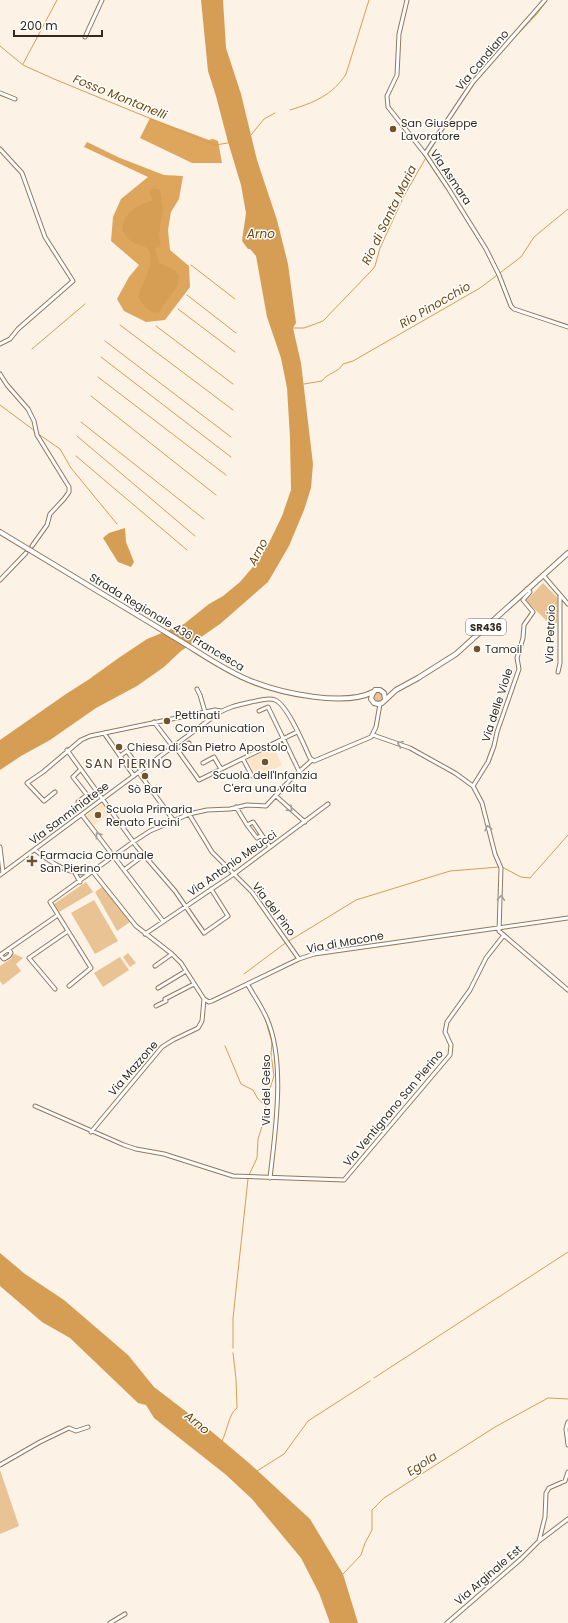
<svg xmlns="http://www.w3.org/2000/svg" width="568" height="1623" viewBox="0 0 568 1623" font-family="Poppins,sans-serif">
	<style>
		.built { fill: #fde4c7 }
		.green { fill: #e9c393 }
		.forest { fill: #dea65c }
		.water { fill: #d69e54 }
		.lines { fill: none; stroke-linecap: round; stroke-linejoin: round }
		.stream { stroke: #d69e54; stroke-width: 1 }
		.minor-casing { stroke: #90795d; stroke-width: 5 }
		.major-casing { stroke: #90795d; stroke-width: 6 }
		.minor { stroke: #fff; stroke-width: 3 }
		.major { stroke: #fff; stroke-width: 4 }
		.oneway { stroke: #a39f9a }
		.poi-dot { fill: #725228; stroke: #fff; stroke-width: 1.5 }
		.labels { text-anchor: middle; stroke-width: 3; stroke-linejoin: round; paint-order: stroke }
		.shield { fill: #fff; stroke: #706a62; stroke-width: 1 }
		.shield-label { font-size: 10px; font-weight: bold; fill: #332a1e }
		.street-label { font-size: 11px; fill: #332a1e; stroke: #fff }
		.poi-label { font-size: 11px; fill: #332a1e; stroke: #fff; text-anchor: start }
		.water-label { font-size: 12px; font-style: italic; fill: #6d480e; stroke: #fff }
		.quarter-label { font-size: 13px; letter-spacing: 1px; fill: #533e24; stroke: #fff }
	</style>
	<rect width="100%" height="100%" fill="#fdf2e6"/>
	<path class="built" d="M273,746L282,765L257,777L247,759Z
		M103,803L110,813L93,826L85,816Z"/>
	<path class="green" d="M543,583L558,598L557,623L548,622L526,601Z
		M373 697a5 5 0 1 1 10 0a5 5 0 1 1-10 0Z
		M86,882L93,892L59,912L54,904Z
		M102,887L130,922L117,931L95,892Z
		M94,900L118,941L95,954L71,913Z
		M128,953L136,963L130,967L123,957Z
		M15,954L23,958L16,964L21,971L3,985L0,981V966L12,958L11,956Z
		M120,957L129,970L103,987L94,973Z
		M0,1470L19,1526L0,1534Z"/>
	<path class="forest" d="M150,118L209,140L213,139L218,141L222,163H192L140,138Z
		M87,142L120,158L164,175L183,176L179,199L171,212L168,230L170,250L189,266L190,287L165,320L146,322L124,311L117,299L129,277L139,265L111,241L113,217L121,199L148,177L84,147Z"/>
	<path class="water" d="M201,0H223L226,48L241,94L257,160L277,220L288,264L296,323L293,328L301,363L313,464L311,488L304,510L289,546L268,582L220,624L181,651L164,667L137,686L96,708L50,740L21,756L0,770V740L66,694L88,680L120,657L147,639L184,624L209,604L223,596L240,582L252,568L268,545L282,516L291,490L290,438L287,388L281,358L267,317L256,256L250,249H248L242,241L246,213L241,185L228,142L216,96L208,71Z
		M154,188L160,190L163,209L159,234L161,247L155,248L159,263L175,270L179,276L178,285L158,313C147,312 143,305 138,296C142,284 156,262 148,250C145,245 138,245 134,243C113,230 124,213 142,204C145,203 149,202 153,200L149,193Z
		M125,528L126,542L134,562L131,567L118,562L103,538L109,533Z
		M0,1253L25,1274L64,1300L128,1355L154,1387L205,1426L249,1463L310,1519L343,1574L358,1623H330L319,1593L301,1558L252,1499L225,1474L154,1418L146,1405L138,1403L70,1338L42,1322L0,1286Z"/>
	<g class="lines">
		<path class="stream" d="M512,40L537,14L547,0
			M0,46L23,65L54,79L215,145L228,143
			M23,64L57,0
			M290,110C313,103 333,95 346,74L369,0
			M251,135L264,119L275,113
			M191,265L235,299
			M187,295L236,333
			M178,309L235,352
			M120,325L233,410
			M156,326L233,384
			M292,328H304L323,321L373,269L375,266L380,248L404,196L436,140
			M105,341L231,437
			M32,349L85,304
			M101,357L231,457
			M98,377L226,475
			M304,384L322,381C327,373 338,373 343,364L353,361L480,288L521,257L534,237L568,209
			M91,396L216,495
			M0,405L35,431
			M81,422L204,519
			M37,433L60,449L71,468L117,524
			M77,436L195,536
			M76,456L187,550
			M502,867L521,877L530,878L568,835
			M244,974L284,944L356,900L450,871L499,867
			M225,1046L241,1084L253,1090L258,1099L265,1105
			M249,1175L257,1158L258,1139L264,1120L266,1105L268,1101V1094L274,1076L271,1054L272,1042L267,1025
			M233,1348V1318L248,1179
			M374,1378L568,1252
			M222,1441C227,1432 229,1413 237,1408L236,1379L233,1353
			M257,1471L284,1454L308,1421L370,1381
			M343,1574L361,1555L365,1543L372,1530V1510L384,1498L495,1427L548,1398L568,1399"/>
		<defs>
			<path id="minor" d="M407,0L399,34L397,75L387,96L388,107L426,155L448,188L486,249L499,275L511,306L514,309L568,327
				M85,37L102,0
				M0,93L15,99
				M0,149L22,173L45,237L73,281L18,329L10,339L0,344
				M425,154L473,82L545,0
				M0,374L7,385L28,409L34,421L37,435L69,487V492L64,499L50,514L47,525L32,546
				M543,575L568,604
				M0,580L26,553
				M558,672L560,663V596
				M197,689L200,695L205,712
				M259,711L268,707L299,771
				M154,722L173,747
				M104,733L134,776
				M373,735L410,748L455,773L473,786L482,803L495,854L501,868L499,931L568,990
				M189,743L179,752L199,780L297,732
				M67,750L137,847L175,891L204,933L228,916L211,889
				M120,756L127,751L141,771
				M243,759L252,776
				M203,763L214,757L221,769
				M139,773L174,821
				M473,786L488,762L494,746L497,732L519,669L517,658L523,638L524,625L533,612L523,600L530,592L527,589
				M55,792L44,801L27,783L43,772L81,740L90,736L215,710L221,711
				M276,796L305,822
				M78,802L87,795L73,777L81,769
				M236,807L247,825L253,822L270,847
				M189,814L212,852L252,892L299,959
				M82,815L163,921
				M247,825L257,838L262,835
				M0,847L3,873
				M35,850C52,863 69,876 91,872
				M124,870L144,855
				M75,873L80,882
				M0,875L213,717C224,708 237,705 251,702C258,701 268,697 275,700C287,704 304,745 310,758L314,761L371,737L376,727L380,704
				M145,934L234,874L328,804
				M9,949L11,953L9,956L4,959L0,955L58,915
				M155,966L172,954
				M248,985C254,996 262,1007 267,1019C286,1062 275,1133 270,1178
				M69,986L91,968L50,902L133,842L150,831L189,814L207,810L230,809L247,805L266,806L291,779L312,760
				M158,988L186,971
				M55,989L29,958L68,931
				M204,999L209,1002L212,1001L299,959L314,954L568,918
				M156,1006L166,1001L165,999L194,984
				M35,1106L124,1145L136,1149L164,1154L233,1176L344,1180L450,1055L451,1045L445,1032L447,1022L470,990L486,958L504,935
				M91,1132L162,1047L173,1040L198,1028L202,1021L204,999L181,963L172,954L136,926L93,872
				M568,1422L566,1429L568,1445
				M0,1465L40,1442L69,1428L76,1431L88,1427
				M539,1541L545,1517L546,1493L549,1488L565,1481L568,1472
				M110,1623L125,1614
				M447,1623L521,1559L539,1541L568,1519"/>
			<path id="major" d="M0,532C57,567 115,601 172,636C198,651 223,670 251,681C281,693 344,707 373,692
				M385,699L384,693L380,690H375L372,695L371,699L374,703L378,704L382,703L396,690L418,678L456,654L568,553"/>
		</defs>
		<use href="#minor" class="minor-casing"/>
		<use href="#major" class="major-casing"/>
		<use href="#minor" class="minor"/>
		<use href="#major" class="major"/>
	</g>
	<defs><path id="oneway-chevron" d="M-2-3.5L2.5 0L-2 3.5" fill="none" stroke-width="1.6" stroke-linecap="round" stroke-linejoin="round"/></defs>
	<g class="oneway">
		<use href="#oneway-chevron" transform="translate(400 744) rotate(-158)"/>
		<use href="#oneway-chevron" transform="translate(290 809) rotate(42)"/>
		<use href="#oneway-chevron" transform="translate(488 828) rotate(-104)"/>
		<use href="#oneway-chevron" transform="translate(98 835) rotate(-127)"/>
		<use href="#oneway-chevron" transform="translate(501 898) rotate(-88)"/>
	</g>
	<g class="poi-dot">
		<circle cx="393" cy="129" r="4"/>
		<circle cx="477" cy="649" r="4"/>
		<circle cx="167" cy="721" r="4"/>
		<circle cx="119" cy="747" r="4"/>
		<circle cx="265" cy="762" r="4"/>
		<circle cx="145" cy="776" r="4"/>
		<circle cx="98" cy="815" r="4"/>
		<path d="M30 855h4v4h4v4h-4v4h-4v-4h-4v-4h4z"/>
	</g>
	<g class="labels">
		<rect class="shield" x="466" y="619" width="40" height="16" rx="3"/>
		<g class="shield-label">
			<text x="486" y="631">SR436</text>
		</g>
		<g class="street-label">
			<text transform="translate(482 60) rotate(-50)" y="4">Via Candiano</text>
			<text transform="translate(451 177) rotate(56)" y="4">Via Asmara</text>
			<text transform="translate(167 622) rotate(31)" y="4">Strada Regionale 436 Francesca</text>
			<text transform="translate(550 634) rotate(-88)" y="4">Via Petroio</text>
			<text transform="translate(497 705) rotate(-72)" y="4">Via delle Viole</text>
			<text transform="translate(69 813) rotate(-37)" y="4">Via Sanminiatese</text>
			<text transform="translate(232 863) rotate(-35)" y="4">Via Antonio Meucci</text>
			<text transform="translate(274 909) rotate(53)" y="4">Via del Pino</text>
			<text transform="translate(345 942) rotate(-10)" y="4">Via di Macone</text>
			<text transform="translate(133 1068) rotate(-49)" y="4">Via Mazzone</text>
			<text transform="translate(266 1090) rotate(-90)" y="4">Via del Gelso</text>
			<text transform="translate(393 1108) rotate(-50)" y="4">Via Ventignano San Pierino</text>
			<text transform="translate(488 1575) rotate(-41)" y="4">Via Arginale Est</text>
		</g>
		<g class="poi-label">
			<text x="401" y="127">San Giuseppe<tspan x="401" dy="13">Lavoratore</tspan></text>
			<text x="485" y="653">Tamoil</text>
			<text x="175" y="719">Pettinati<tspan x="175" dy="13">Communication</tspan></text>
			<text x="127" y="751">Chiesa di San Pietro Apostolo</text>
			<text x="265" y="779" text-anchor="middle">Scuola dell'Infanzia<tspan x="265" dy="13">C'era una volta</tspan></text>
			<text x="145" y="793" text-anchor="middle">Sò Bar</text>
			<text x="106" y="813">Scuola Primaria<tspan x="106" dy="13">Renato Fucini</tspan></text>
			<text x="40" y="859">Farmacia Comunale<tspan x="40" dy="13">San Pierino</tspan></text>
		</g>
		<g class="water-label">
			<text transform="translate(120 97) rotate(22)" y="4">Fosso Montanelli</text>
			<text transform="translate(389 215) rotate(-64)" y="4">Rio di Santa Maria</text>
			<text x="261" y="238">Arno</text>
			<text transform="translate(435 305) rotate(-30)" y="4">Rio Pinocchio</text>
			<text transform="translate(258 552) rotate(-62)" y="4">Arno</text>
			<text transform="translate(197 1423) rotate(39)" y="4">Arno</text>
			<text transform="translate(422 1464) rotate(-33)" y="4">Egola</text>
		</g>
		<g class="quarter-label">
			<text x="129" y="768">SAN PIERINO</text>
		</g>
	</g>
	<path d="M14 30v6h88v-6" fill="none" stroke="#332a1e" stroke-width="2"/>
	<text x="20" y="30" font-size="12" fill="#332a1e" stroke="#ffffff" stroke-width="3" paint-order="stroke">200 m</text>
</svg>
